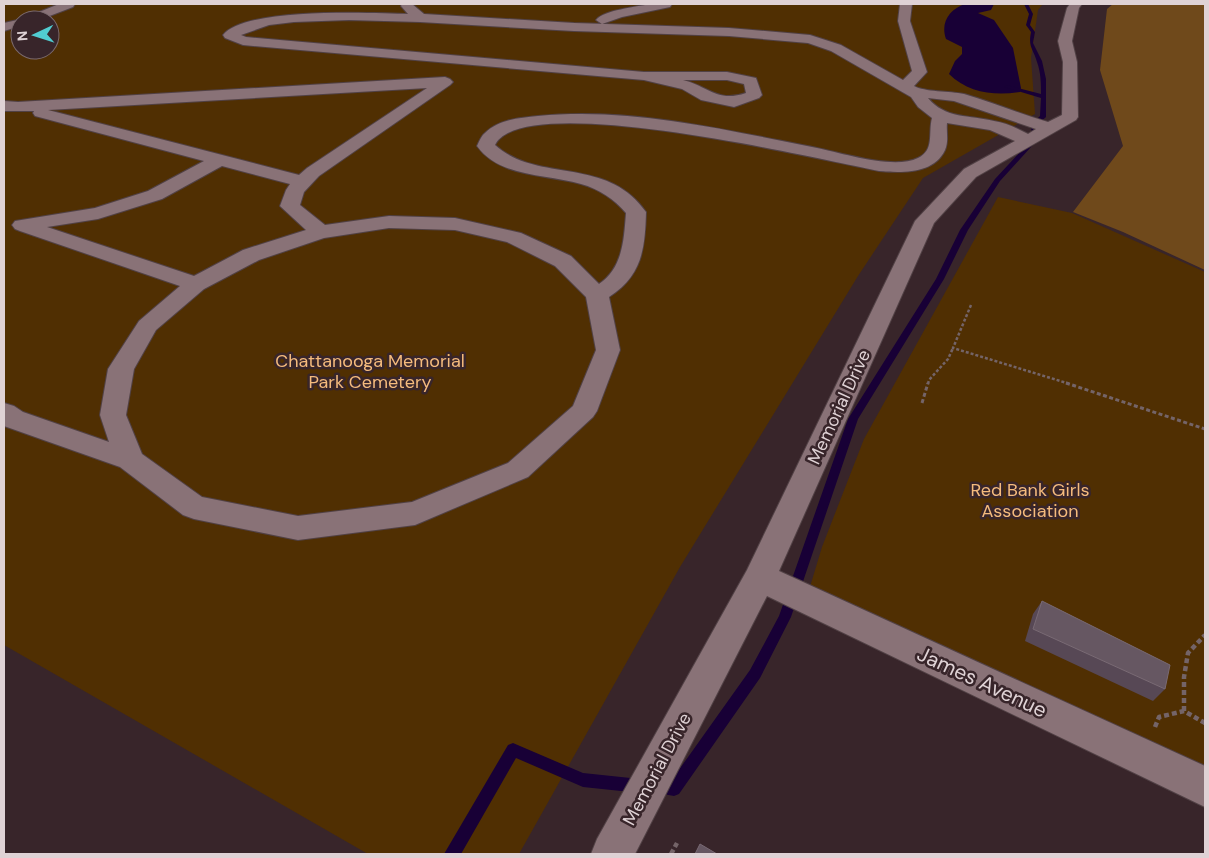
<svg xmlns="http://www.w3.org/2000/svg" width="1209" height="858" viewBox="0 0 1209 858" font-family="'DM Sans',sans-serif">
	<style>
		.green { fill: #502f02; fill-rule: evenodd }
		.forest { fill: #6f491b }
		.water { fill: #180036 }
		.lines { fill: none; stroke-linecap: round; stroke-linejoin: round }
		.stream { fill: #180036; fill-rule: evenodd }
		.minor-casing { stroke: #514145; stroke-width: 2 }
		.path-far2 { stroke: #746468; stroke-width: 2.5; stroke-dasharray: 3 2; stroke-linecap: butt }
		.path-far1 { stroke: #746468; stroke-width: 3; stroke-dasharray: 4 2.5; stroke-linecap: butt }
		.path { stroke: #746468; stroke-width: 4.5; stroke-dasharray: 5 3; stroke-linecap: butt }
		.minor { fill: #897277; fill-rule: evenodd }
		.wall { fill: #574855 }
		.building { fill: #665762; stroke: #796a74 }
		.labels { text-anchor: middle; stroke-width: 5; stroke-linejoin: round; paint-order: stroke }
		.park-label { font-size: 18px; fill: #f5bb7d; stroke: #38252a }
		.street-label { font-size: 18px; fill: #dfd2d5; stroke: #38252a }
		.near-street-label { font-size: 21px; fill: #dfd2d5; stroke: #38252a }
	</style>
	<rect width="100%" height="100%" fill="#38252a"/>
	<path class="green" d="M4,4H1043L1038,10L1031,58L1035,114L923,178L858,276L680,567L519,854H368L4,645ZM20,20H50V50H20Z
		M998,197L1072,213L1205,272V776L809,590L822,547L864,439Z"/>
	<path class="forest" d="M1113,4H1205V270L1123,232L1073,212L1123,146L1100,70L1107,9Z"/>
	<path class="water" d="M965,4H994L991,10L978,13L994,20L1013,48L1021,88L1020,92C995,96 968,93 949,74L955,61L962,54V47L946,39C940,22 950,9 965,4Z"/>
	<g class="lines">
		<path class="stream" d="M1024,4H1028L1033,14L1030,25L1035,32L1033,43L1042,61L1046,79V117L1036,126L1040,137L1000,181L968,230L944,279L858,419L791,617L760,678L679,794L674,796L652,792L650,787L652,782L657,780L671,781L750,670L779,616L848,419L936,279L960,230L995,179L1034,137L1030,126L1040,116L1041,98L1004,87L1007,85L1041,94C1041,84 1041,73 1037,62C1033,48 1028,48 1031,32L1026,25L1029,14Z
			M513,743L583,773L640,779L645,781L647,786L645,791L640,793L583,787L516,758L461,854H444L508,745Z"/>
		<defs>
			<path id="minor" d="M59,4H75L73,7L39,20H20V26L4,31V23L22,19Z
				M402,4H412L424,14L574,23L729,28L810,35L841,45L903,80L912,71L898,21L900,4H912L910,21L927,72L914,86C924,92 950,91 964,94C992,102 1020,114 1048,122L1062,115L1063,62L1058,41L1067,8L1070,4H1082L1079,8L1072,41L1077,62L1078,117L1076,120L976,177L934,223L779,571L1205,766V807L767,596L635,854H591L597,839L747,570L915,221L964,169L1015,141L990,130L947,123C946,132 949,141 945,150C934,174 902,173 879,171C822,160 523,88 495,145C538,184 606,155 646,212C645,249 642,276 609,297L620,350L597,411L593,417L528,477L415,525L298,540L194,519L183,515L120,467L4,426V403L14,406L23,412L109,442L100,415L108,369L139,321L180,286L20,231L15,229L12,225L15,221L95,208L148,191L204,161L35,116L33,113L34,111H4V101L18,102L445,77L450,79L453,82L450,85L319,176L304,192L300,205L325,225L389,216L455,218L521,233L571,256L599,284C623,268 624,239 626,213C614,199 599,189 581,184C547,174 500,178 477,146C479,142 481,136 485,133C499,119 520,118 538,116C632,107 725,130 817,148C842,153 894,170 918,158C935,150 928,133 932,118L918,107L911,97L831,51L808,43L729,36L574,31L420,22L349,20L294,22L269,25L241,35L246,37L644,72H727L756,78L762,95L759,98L734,107L701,100L682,89L644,80L243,45L225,38L223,35C245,7 372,13 408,14L401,6ZM683,80H727L744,84L746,93C717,103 708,86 683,80ZM427,88L307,168L299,175L48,110ZM928,98L954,101L1036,129L1028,134C1017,128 1006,123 994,121C970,115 945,119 928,98ZM222,166L290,184L286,190L280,206L306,230L243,250L194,276L47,227L98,219L162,199ZM389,228L455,230L507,242L555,266L586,297L596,350L573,406L508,463L412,502L298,516L202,497L142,454L126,415L134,369L156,330L204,289L259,260L324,238Z
				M650,4H672L670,7L622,17L602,24L596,20C604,10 636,7 650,4Z"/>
		</defs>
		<use href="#minor" class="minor-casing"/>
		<path class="path-far2" d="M971,305L953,348L1070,384
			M928,384L929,380L948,359L953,348"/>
		<path class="path-far1" d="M1066,383L1205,429
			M922,403L928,383"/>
		<path class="path" d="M1184,711V677L1188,653L1205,635
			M1155,727L1159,717L1184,711L1205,723
			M671,854L677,843"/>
		<use href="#minor" class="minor"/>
	</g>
	<path class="wall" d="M1042,601L1165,689L1153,701L1025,641L1033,614Z"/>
	<path class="building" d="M1042,601L1170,665L1165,689L1033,629Z
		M700,844L717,854H695Z"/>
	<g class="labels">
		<g class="park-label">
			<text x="370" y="367">Chattanooga Memorial<tspan x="370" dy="21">Park Cemetery</tspan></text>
			<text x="1030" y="496">Red Bank Girls<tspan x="1030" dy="21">Association</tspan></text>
		</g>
		<g class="street-label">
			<text transform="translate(839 407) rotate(-65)" y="6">Memorial Drive</text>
			<text transform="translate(657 769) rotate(-62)" y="6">Memorial Drive</text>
		</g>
		<g class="near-street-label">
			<text transform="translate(982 682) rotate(25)" y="7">James Avenue</text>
		</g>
	</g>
	<rect width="1209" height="858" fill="none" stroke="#dfd2d5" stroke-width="10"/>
	<g transform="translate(35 35) rotate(266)"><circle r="24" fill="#38252a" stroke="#7b6a6e"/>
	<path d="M0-4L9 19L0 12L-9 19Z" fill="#51ccd1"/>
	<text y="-8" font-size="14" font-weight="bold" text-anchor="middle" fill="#dfd2d5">N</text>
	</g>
</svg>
